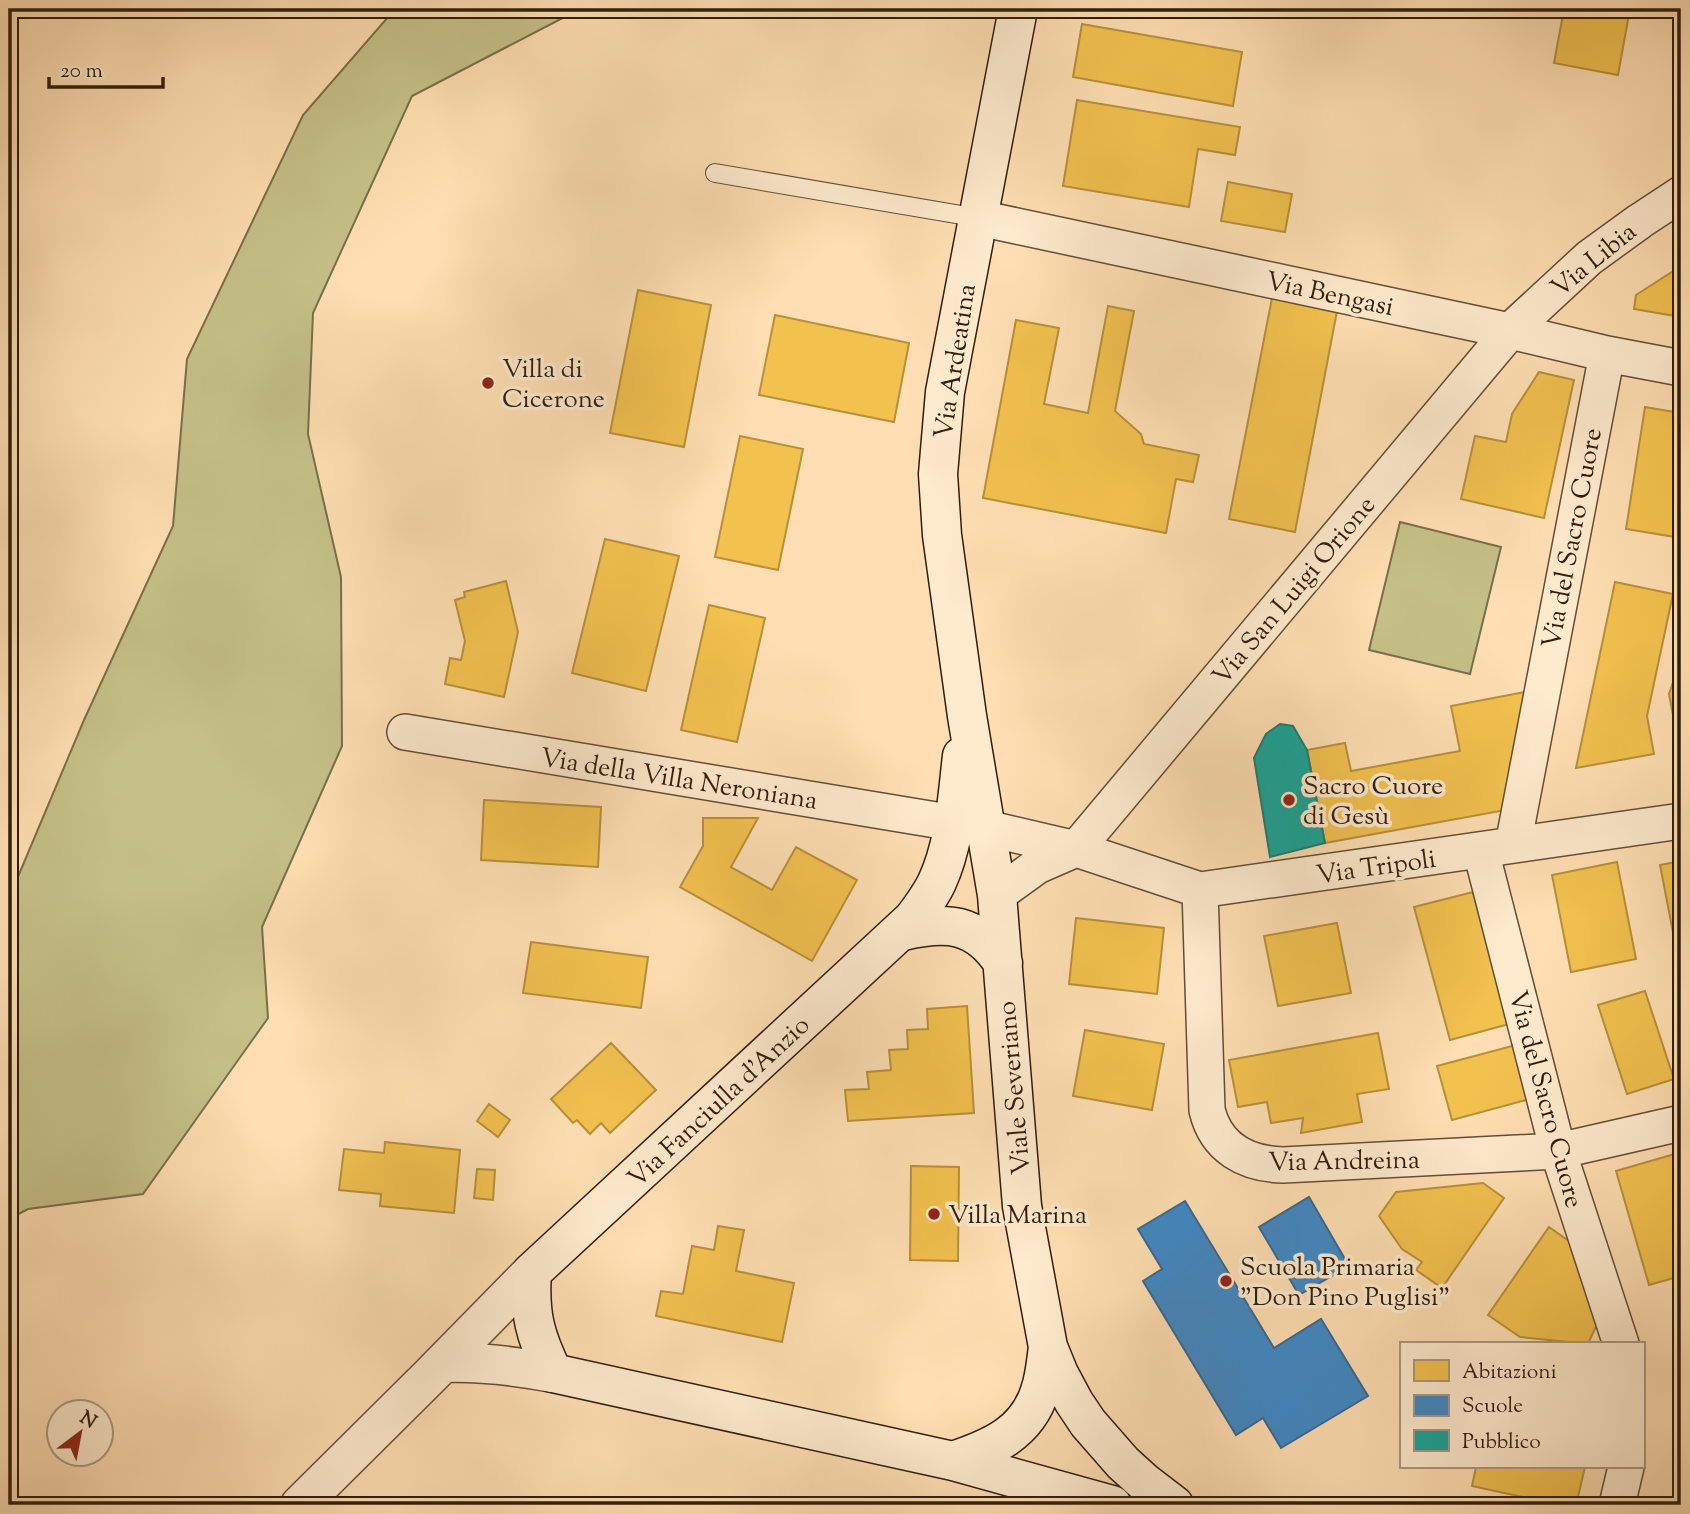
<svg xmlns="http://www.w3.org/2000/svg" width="1690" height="1514" viewBox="0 0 1690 1514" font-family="'Sorts Mill Goudy',serif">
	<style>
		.green { fill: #c5c088; stroke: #7a6f4a; stroke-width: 2 }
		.homes { fill: #f2c14e; stroke: #b8903a; stroke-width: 2 }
		.schools { fill: #3f88c5; stroke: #3a688e; stroke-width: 2 }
		.public { fill: #17a398; stroke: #1e7b6e; stroke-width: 2 }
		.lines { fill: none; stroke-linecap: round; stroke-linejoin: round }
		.service-casing { stroke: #644e36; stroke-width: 20 }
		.minor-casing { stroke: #644e36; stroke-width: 38 }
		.tertiary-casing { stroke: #644e36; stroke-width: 41 }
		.secondary-casing { stroke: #301e0d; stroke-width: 41 }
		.service { stroke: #feeacd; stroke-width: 18 }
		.minor { stroke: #feeacd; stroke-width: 35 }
		.tertiary { stroke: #feeacd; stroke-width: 38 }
		.secondary { stroke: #feeacd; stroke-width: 38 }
		.poi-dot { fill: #8f2418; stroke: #feeacd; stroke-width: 2.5 }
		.labels { text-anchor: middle; stroke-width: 7; stroke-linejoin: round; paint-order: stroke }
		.street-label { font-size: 26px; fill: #301e0d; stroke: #feeacd }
		.poi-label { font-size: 26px; fill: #301e0d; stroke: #feeacd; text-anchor: start }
	</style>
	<rect width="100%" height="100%" fill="#fedeb2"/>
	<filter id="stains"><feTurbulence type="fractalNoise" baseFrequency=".00286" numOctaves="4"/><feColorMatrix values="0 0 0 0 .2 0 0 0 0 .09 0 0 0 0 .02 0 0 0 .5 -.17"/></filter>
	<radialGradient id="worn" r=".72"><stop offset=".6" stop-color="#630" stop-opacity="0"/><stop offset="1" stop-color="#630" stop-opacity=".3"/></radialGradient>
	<path class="green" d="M395,9H580L412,96L313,313L308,434L341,577L342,746L262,927L268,1018L143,1194L28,1209L9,1219V898L84,720L173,526L187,359L303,115Z
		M1400,522L1501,547L1470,674L1369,650Z"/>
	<path class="homes" d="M1564,9H1630L1618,75L1554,63Z
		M1082,24L1242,52L1233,106L1073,77Z
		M1077,100L1240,127L1235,155L1198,149L1189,207L1063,186Z
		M1228,182L1292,194L1285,232L1221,221Z
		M1681,266V317L1634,309L1636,295Z
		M638,290L711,305L684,447L610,433Z
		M1272,298L1337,311L1295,532L1229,519Z
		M1108,306L1134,311L1115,411L1141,434L1144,444L1199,455L1193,482L1176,479L1166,533L983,498L1016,320L1059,328L1044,404L1088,413Z
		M775,315L909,343L894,422L759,395Z
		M1539,372L1574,380L1544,518L1461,499L1475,436L1506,442L1512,414Z
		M1645,407L1681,413V538L1626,529Z
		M740,436L803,449L778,570L715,557Z
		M605,539L679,556L646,691L572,673Z
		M506,581L518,632L504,697L445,684L450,658L461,660L465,641L455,600L465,597L464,592Z
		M1615,582L1673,594L1647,716L1654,754L1576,768Z
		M709,605L765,618L737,742L681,730Z
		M1681,664V747H1679L1669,694L1679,665Z
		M1525,692L1506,810L1325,843L1307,750L1345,743L1351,771L1460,751L1451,706Z
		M484,800L601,807L598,867L481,860Z
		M703,818H758L731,867L772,890L796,847L857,880L812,961L680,887L703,846Z
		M1681,861V937L1674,938L1660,865Z
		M1617,862L1636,959L1571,972L1552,875Z
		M1473,892L1509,1024L1450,1040L1414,907Z
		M1076,918L1164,928L1157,994L1069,984Z
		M1337,923L1351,993L1278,1006L1264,936Z
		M531,942L648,957L641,1008L523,993Z
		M1645,991L1674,1079L1627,1094L1598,1005Z
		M967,1006L974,1113L848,1121L845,1090L869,1089L867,1072L891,1070L889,1050L908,1049L907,1030L928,1029L927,1009Z
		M1085,1030L1164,1044L1152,1110L1073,1096Z
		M1378,1033L1389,1089L1357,1094L1362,1122L1301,1133L1303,1118L1271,1123L1267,1102L1238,1107L1229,1060Z
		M611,1043L656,1090L610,1133L601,1123L590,1134L577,1120L573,1123L551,1099Z
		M1516,1045L1530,1099L1452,1120L1437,1066Z
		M489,1104L510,1120L498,1137L477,1121Z
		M385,1142L460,1150L454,1213L380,1206L381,1194L339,1190L344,1149L384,1153Z
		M1678,1153L1681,1164V1276L1649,1285L1616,1171Z
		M911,1166L959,1167L958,1261L910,1260Z
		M477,1169L495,1170L493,1200L474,1198Z
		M1483,1183L1504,1198L1442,1288L1416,1270L1422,1262L1402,1249L1379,1216L1396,1192Z
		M718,1226L744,1230L736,1271L794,1283L782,1342L656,1316L661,1291L683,1294L692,1246L714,1250Z
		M1549,1227L1576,1246L1603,1311L1588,1344L1520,1337L1488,1315Z
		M1681,1466V1505H1671Z
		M1476,1467H1585L1576,1505H1559L1472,1486Z"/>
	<path class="schools" d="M1309,1197L1349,1266L1299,1295L1259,1227Z
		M1185,1201L1274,1348L1321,1319L1368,1396L1281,1448L1263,1418L1236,1435L1143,1281L1162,1269L1138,1229Z"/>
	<path class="public" d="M1280,724L1293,726L1307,750L1325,843L1270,857L1254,758L1266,734Z"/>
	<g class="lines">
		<defs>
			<path id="service" d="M715,173L979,218"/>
			<path id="minor" d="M979,218L1510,331L1607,354L1681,368
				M405,732L954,823
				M986,828L1076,849L1200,890L1681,821
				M1513,845L1607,354
				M1481,851L1558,1151L1621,1344
				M1200,890L1207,1110C1216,1148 1246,1164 1283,1165L1558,1151L1681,1123
				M997,895L1037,866L1076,849L1510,331L1589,258L1640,221L1681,194
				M1617,1505L1626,1467"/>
			<path id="tertiary" d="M444,1363C481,1362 517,1366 553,1373
				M300,1505L430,1376L532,1272"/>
			<path id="secondary" d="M1018,9L945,392L938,474L942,535L967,716L997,895L1022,1206L1048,1347L1059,1374L1074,1402L1088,1423L1123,1463L1144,1482L1174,1505
				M962,756C957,798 955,843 937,882C931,895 922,907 913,919L532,1272C529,1314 535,1336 553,1373L953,1461L1112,1505
				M903,931C946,921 976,922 1003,963
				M953,1461C992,1448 1027,1433 1040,1391C1045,1377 1046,1361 1048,1347"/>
		</defs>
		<use href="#service" class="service-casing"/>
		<use href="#minor" class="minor-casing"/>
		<use href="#tertiary" class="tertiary-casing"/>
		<use href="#secondary" class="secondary-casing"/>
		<use href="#service" class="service"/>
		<use href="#minor" class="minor"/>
		<use href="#tertiary" class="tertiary"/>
		<use href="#secondary" class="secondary"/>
	</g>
	<g class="poi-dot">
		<circle cx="488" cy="383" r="7"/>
		<circle cx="1289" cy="800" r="7"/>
		<circle cx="934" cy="1214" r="7"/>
		<circle cx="1226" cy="1281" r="7"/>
	</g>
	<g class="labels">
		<g class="street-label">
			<text transform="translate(1593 259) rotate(-39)" y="9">Via Libia</text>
			<text transform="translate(1330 293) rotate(12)" y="9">Via Bengasi</text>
			<text transform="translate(954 361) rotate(-81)" y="9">Via Ardeatina</text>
			<text transform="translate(1571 538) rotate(-79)" y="9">Via del Sacro Cuore</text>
			<text transform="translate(1293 590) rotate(-50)" y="9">Via San Luigi Orione</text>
			<text transform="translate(679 778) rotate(9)" y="9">Via della Villa Neroniana</text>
			<text transform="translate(1376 866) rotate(-8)" y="9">Via Tripoli</text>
			<text transform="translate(1013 1088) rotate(-95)" y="9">Viale Severiano</text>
			<text transform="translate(1547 1099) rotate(75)" y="9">Via del Sacro Cuore</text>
			<text transform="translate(718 1101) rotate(-43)" y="9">Via Fanciulla d'Anzio</text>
			<text transform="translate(1344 1160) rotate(-1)" y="9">Via Andreina</text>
		</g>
		<g class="poi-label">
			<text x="502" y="377">Villa di<tspan x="502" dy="30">Cicerone</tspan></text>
			<text x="1303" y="794">Sacro Cuore<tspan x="1303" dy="30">di Gesù</tspan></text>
			<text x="948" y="1223">Villa Marina</text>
			<text x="1240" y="1275">Scuola Primaria<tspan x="1240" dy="30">"Don Pino Puglisi"</tspan></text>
		</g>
	</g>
	<rect width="1690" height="1514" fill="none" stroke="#fedeb2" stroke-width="35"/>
	<rect x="10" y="10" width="1669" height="1493" fill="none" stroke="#301e0d" stroke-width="3.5"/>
	<rect x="18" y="18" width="1655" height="1479" fill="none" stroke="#301e0d" stroke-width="2"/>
	<rect x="1400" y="1342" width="245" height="126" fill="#feeacd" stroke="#ac9880" stroke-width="2"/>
	<rect x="1414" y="1360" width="35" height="21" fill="#f2c14e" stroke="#ac9880" stroke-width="2"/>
	<text x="1462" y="1378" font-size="21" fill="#301e0d">Abitazioni</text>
	<rect x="1414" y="1395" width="35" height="21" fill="#3f88c5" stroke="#ac9880" stroke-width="2"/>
	<text x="1462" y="1412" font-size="21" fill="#301e0d">Scuole</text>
	<rect x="1414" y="1430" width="35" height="21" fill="#17a398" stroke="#ac9880" stroke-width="2"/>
	<text x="1462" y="1448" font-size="21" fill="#301e0d">Pubblico</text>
	<g transform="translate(80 1433) rotate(32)"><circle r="33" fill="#feeacd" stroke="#ac9880" stroke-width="2"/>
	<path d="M0-5L12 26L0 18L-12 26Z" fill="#8f2418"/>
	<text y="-10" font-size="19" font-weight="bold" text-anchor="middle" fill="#301e0d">N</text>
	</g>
	<path d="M49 77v10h114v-10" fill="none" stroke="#301e0d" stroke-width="3.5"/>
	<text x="60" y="77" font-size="21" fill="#301e0d" stroke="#feeacd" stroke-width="5" paint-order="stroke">20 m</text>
	<rect width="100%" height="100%" filter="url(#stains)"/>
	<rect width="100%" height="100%" fill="url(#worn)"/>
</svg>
